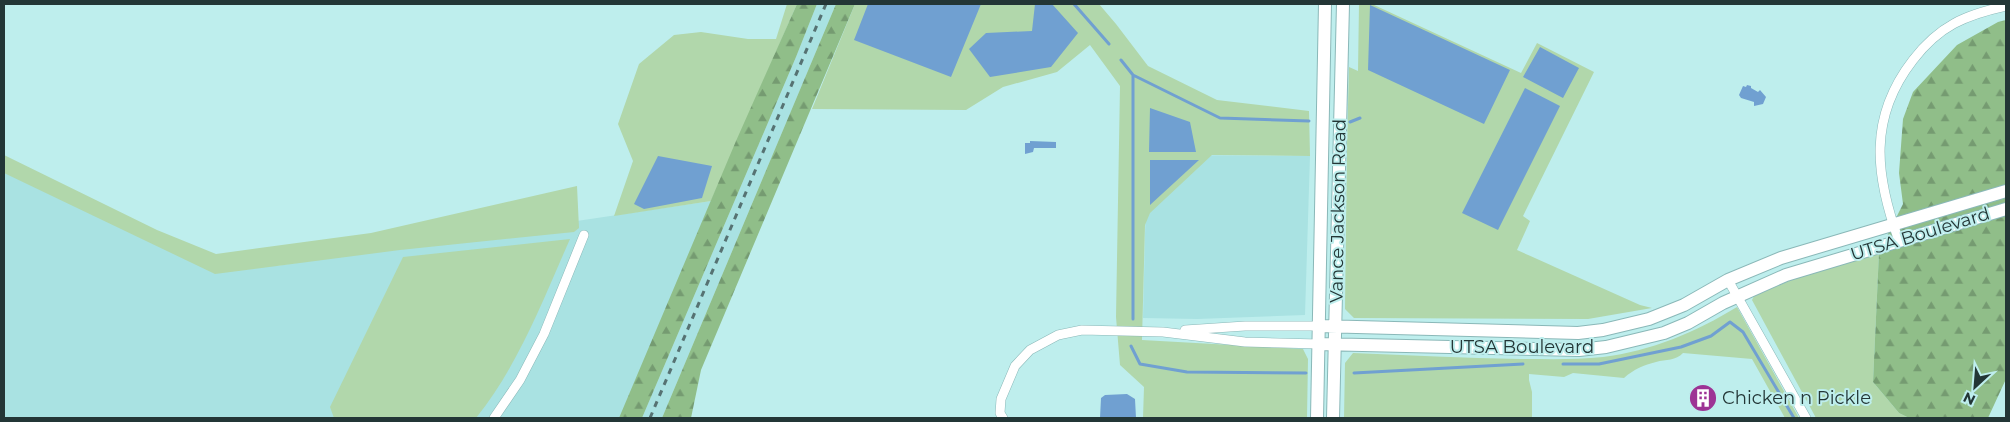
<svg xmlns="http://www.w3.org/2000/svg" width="2010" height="422" viewBox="0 0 2010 422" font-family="Montserrat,sans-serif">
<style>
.built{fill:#a9e2e2}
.green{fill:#b1d7ab}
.forest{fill:url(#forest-firs)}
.water{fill:#70a0d1}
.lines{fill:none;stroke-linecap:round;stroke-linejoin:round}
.stream{stroke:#70a0d1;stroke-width:3}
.street-casing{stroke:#8ab8b8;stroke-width:10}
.secondary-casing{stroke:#8ab8b8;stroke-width:14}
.street{stroke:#fff;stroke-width:9}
.secondary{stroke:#fff;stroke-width:12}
.rail{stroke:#567272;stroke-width:3;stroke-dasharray:6 6;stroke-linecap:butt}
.labels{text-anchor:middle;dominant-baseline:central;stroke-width:4;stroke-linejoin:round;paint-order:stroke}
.street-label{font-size:18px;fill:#233636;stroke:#beeeed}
.poi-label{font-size:18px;fill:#233636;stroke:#beeeed;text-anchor:start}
</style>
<defs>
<pattern id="forest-firs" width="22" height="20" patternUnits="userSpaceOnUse" patternTransform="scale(1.25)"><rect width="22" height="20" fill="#90be89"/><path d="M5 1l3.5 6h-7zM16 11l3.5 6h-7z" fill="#759b71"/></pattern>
</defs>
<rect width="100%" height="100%" fill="#beeeed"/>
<!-- built -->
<path class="built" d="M817,4h19l-174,414h-20l154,-361z
M1147,155l163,1 -5,159 -108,4 -54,-1z
M4,164l177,87 95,15 435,-65 -84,217h-623z"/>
<!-- green -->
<path class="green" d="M787,4h10l-86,197 -97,15 19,-55 -15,-37 21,-60 35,-29 27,-3 47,7h28z
M855,4h244l17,20 32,42 69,34 92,11 1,45 -98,-1 -62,58 -5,12 -3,115 161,9 5,10 -1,59h-164l1,-31 -24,-22 -4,-48 4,-231 -30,-41 -33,27 -54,15 -37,23 -154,-1z
M1359,4h13l149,69 16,-30 57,29 -71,144 7,5 -13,29 123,55 12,3 -64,11 -234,-1 -9,-9 2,-165 2,-77 9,4z
M4,155l153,75 59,24 155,-21 206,-47 2,42 -5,4 -174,18 -185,24 -211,-101z
M570,239c-27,61 -52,127 -94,179h-142l-4,-11 73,-150z
M1879,252l-6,130 26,31 10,5h-93l-64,-118 2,-4 42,-18z
M1737,307l62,111h-14l-33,-59 -69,-6c-7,8 -17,6 -27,9 -12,3 -22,7 -32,16l-51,-5 -9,4 -35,-3v6l3,12v26h-188l1,-55 8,-10c56,2 111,5 167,6 27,0 56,1 83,-2 48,-6 93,-25 134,-50z"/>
<!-- forest -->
<path class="forest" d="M797,4h20l-21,53 -154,361h-23l117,-277z
M836,4h19l-154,366 -10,48h-29z
M2006,20v359l-18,39h-79l-10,-5 -26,-31 6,-130 24,-48 -4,-31 4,-54 10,-27 44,-47 41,-23z"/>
<!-- water -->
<path class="water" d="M868,4h113l-30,73 -97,-37z
M1035,4h17l26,29 -27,34 -61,10 -21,-28 17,-16 46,-2z
M1370,5l140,65 -26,54 -116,-54z
M1540,47l39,21 -16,30 -40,-21z
M1747,85l4,1v2l7,4 2,-2 6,7 -3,7 -9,2v-4l-13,-4 -2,-3 4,-9 3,1z
M1525,88l35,18 -62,124 -36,-17z
M1150,108l40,14 6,30h-47z
M1030,141l26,1v6h-22l-1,4 -8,2v-11h5z
M658,156l54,10 -10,32 -58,11 -10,-5z
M1150,160h49l-49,45z
M1127,394l8,5 1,19h-36l1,-20 4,-3z"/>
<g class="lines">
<!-- stream -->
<path class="stream" d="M1074,4l35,40
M1121,60l12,15 87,43 89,3
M1350,122l10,-4
M1133,319v-244
M1131,346l9,18 47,8 119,1
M1563,364h36l82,-17 30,-11 19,-14 13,10 51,86
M1354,373l169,-9"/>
<defs>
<path id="street" d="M1899,241c-24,-66 -31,-123 14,-181 26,-34 52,-45 93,-54
M1728,280l78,138
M1185,330l60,-4h74
M494,418l26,-38 24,-46 40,-99
M1003,418l-3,-5 1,-14 14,-33 15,-16 28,-15 24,-5 81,2 82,10 74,2"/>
<path id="secondary" d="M1319,326l259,7 25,-3 46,-11 35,-14 44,-25 53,-22 225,-67
M1319,344l260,6 27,-3 58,-14 24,-10 35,-20 63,-28 220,-66
M1317,418l8,-414
M1333,418l10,-414"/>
</defs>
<!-- street casing -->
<use href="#street" class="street-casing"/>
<!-- secondary casing -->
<use href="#secondary" class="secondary-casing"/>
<!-- street -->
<use href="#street" class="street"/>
<!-- secondary -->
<use href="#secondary" class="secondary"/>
<!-- rail -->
<path class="rail" d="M650,418l176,-414"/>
</g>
<!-- icons -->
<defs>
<symbol id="building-disc" viewBox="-11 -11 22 22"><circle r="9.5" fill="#9d3395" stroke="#beeeed"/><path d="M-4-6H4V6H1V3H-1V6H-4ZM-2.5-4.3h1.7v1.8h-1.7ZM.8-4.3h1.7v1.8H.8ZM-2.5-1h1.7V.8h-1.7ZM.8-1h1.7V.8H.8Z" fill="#fff"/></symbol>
</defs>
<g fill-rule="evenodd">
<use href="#building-disc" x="1687" y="382" width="32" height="32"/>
</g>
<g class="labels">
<!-- street labels -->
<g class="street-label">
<text transform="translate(1338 211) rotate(-89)">Vance Jackson Road</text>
<text transform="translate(1920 234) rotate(-17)">UTSA Boulevard</text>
<text x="1522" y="347">UTSA Boulevard</text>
</g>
<!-- poi labels -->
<g class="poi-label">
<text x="1722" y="398">Chicken n Pickle</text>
</g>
</g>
<!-- border -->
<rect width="2010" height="422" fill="none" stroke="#233636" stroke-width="10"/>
<!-- north arrow -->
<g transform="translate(1975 387) rotate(206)" stroke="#beeeed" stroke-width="4" paint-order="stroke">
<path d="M0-4L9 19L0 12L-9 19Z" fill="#233636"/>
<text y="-8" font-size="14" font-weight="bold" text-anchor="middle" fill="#233636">N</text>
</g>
</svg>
